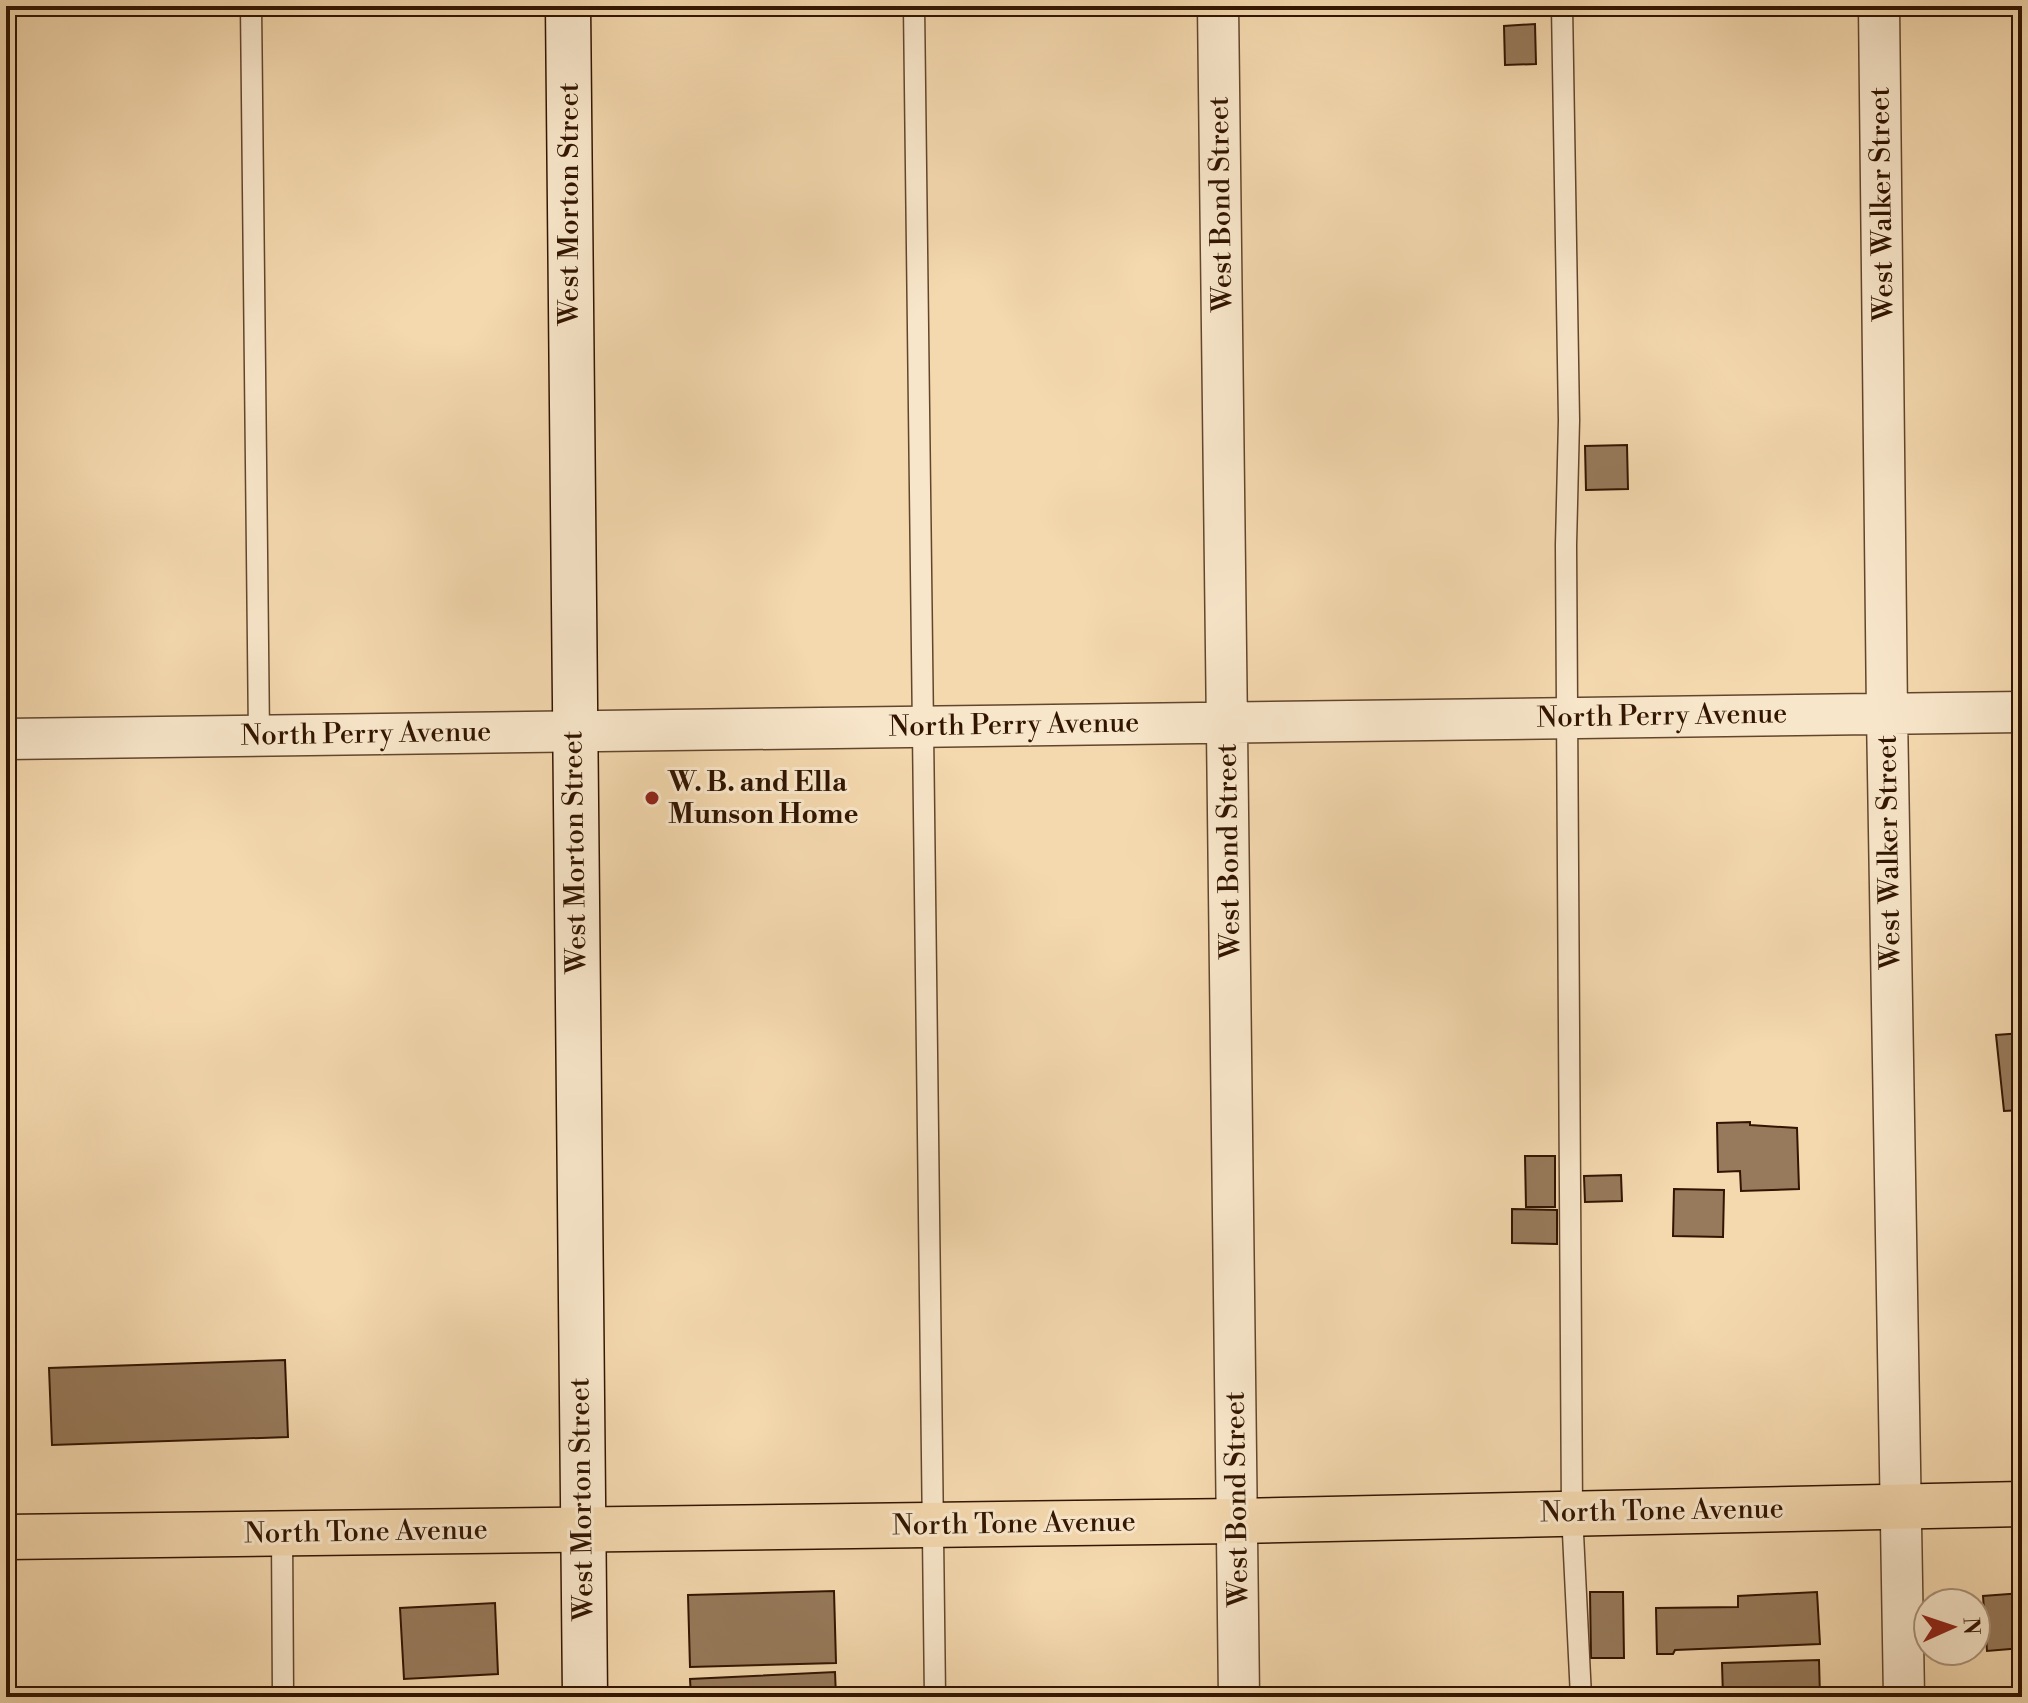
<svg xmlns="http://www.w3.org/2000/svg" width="2028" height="1703" viewBox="0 0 2028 1703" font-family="'Libre Bodoni',serif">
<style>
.building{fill:#977a5b;stroke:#321501;stroke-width:2}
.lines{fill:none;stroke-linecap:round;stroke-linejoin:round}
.service-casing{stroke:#62462c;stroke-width:23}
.minor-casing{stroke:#62462c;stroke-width:43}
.secondary-casing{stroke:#321501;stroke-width:47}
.primary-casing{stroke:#321501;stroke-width:47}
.service{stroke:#f8e6ca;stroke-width:20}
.minor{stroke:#f8e6ca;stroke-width:40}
.secondary{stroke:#f8e6ca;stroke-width:44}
.primary{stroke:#f4d8ae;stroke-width:44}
.poi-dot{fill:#8f2418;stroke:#f8e6ca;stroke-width:3}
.labels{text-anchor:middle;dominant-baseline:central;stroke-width:6;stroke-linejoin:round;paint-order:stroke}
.street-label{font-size:28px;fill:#321501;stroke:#f8e6ca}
.poi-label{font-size:28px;font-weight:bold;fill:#321501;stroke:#f8e6ca;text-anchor:start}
</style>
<rect width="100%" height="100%" fill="#f4d8ae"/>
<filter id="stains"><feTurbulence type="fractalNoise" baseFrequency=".0025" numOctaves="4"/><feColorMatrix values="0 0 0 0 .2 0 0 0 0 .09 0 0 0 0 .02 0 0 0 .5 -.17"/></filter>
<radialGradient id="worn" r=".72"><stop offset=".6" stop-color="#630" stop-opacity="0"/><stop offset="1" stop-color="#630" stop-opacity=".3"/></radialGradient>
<!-- building -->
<path class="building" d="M1535,24l1,40 -31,1 -1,-39z
M1627,445l1,44 -42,1 -1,-44z
M2022,1033v77l-18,1 -8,-76z
M1750,1122v3l47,3 2,61 -58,2 -1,-20 -22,1 -1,-49z
M1525,1156h30v51h-29z
M1621,1175l1,26 -37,1 -1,-26z
M1674,1189l50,1 -1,47 -50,-1z
M1512,1209l45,1v34l-45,-1z
M285,1360l3,77 -236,8 -3,-77z
M834,1591l2,72 -146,4 -2,-72z
M1590,1592h33l1,66h-33z
M1817,1592l3,52 -145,6 -2,4h-16l-1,-46 82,-1v-11z
M2022,1593v55l-35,3 -4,-55z
M495,1603l3,71 -94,5 -4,-71z
M1819,1660l1,37h-97l-1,-34z
M835,1672l1,25h-145l-1,-18z
M488,1691v6h-77v-4z"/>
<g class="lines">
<defs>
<path id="service" d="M251,6l8,730
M914,6l21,1691
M1562,6l7,414 -3,125 6,968 9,184
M282,1533l1,164"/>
<path id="minor" d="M1218,6l21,1691
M1879,6l8,708 17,983
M6,739l2016,-27"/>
<path id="secondary" d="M568,6l17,1691"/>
<path id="primary" d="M6,1537l1231,-16 785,-17"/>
</defs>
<!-- service casing -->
<use href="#service" class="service-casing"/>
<!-- minor casing -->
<use href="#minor" class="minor-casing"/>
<!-- secondary casing -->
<use href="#secondary" class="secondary-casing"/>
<!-- primary casing -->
<use href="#primary" class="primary-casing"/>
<!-- service -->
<use href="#service" class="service"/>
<!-- minor -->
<use href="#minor" class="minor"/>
<!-- secondary -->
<use href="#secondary" class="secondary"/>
<!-- primary -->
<use href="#primary" class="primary"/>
</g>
<!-- markers -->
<circle class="poi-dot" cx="652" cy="798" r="8"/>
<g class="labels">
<!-- street labels -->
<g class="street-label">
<text transform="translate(569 204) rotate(-90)">West Morton Street</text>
<text transform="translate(1221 204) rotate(-91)">West Bond Street</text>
<text transform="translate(1882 204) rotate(-91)">West Walker Street</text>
<text transform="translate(1662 716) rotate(-1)">North Perry Avenue</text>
<text transform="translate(1014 725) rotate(-1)">North Perry Avenue</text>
<text transform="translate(366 734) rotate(-1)">North Perry Avenue</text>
<text transform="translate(1229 851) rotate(-91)">West Bond Street</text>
<text transform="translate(575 852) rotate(-91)">West Morton Street</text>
<text transform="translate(1889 852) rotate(-91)">West Walker Street</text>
<text transform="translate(582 1499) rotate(-91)">West Morton Street</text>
<text transform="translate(1237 1499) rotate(-91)">West Bond Street</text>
<text transform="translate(1662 1511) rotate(-1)">North Tone Avenue</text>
<text transform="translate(1014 1524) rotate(-1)">North Tone Avenue</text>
<text transform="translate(366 1532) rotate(-1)">North Tone Avenue</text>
</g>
<!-- poi labels -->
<g class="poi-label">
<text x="668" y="782">W. B. and Ella<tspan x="668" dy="32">Munson Home</tspan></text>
</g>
</g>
<!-- margin -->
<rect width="2028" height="1703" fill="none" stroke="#f4d8ae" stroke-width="32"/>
<rect x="8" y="8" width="2012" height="1687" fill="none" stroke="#321501" stroke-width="4"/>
<rect x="16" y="16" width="1996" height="1671" fill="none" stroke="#321501" stroke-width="2"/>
<!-- north arrow -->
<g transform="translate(1952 1627) rotate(87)"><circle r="38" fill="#f8e6ca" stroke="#a9927a" stroke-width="2"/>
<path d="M0-6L14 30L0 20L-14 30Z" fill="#8f2418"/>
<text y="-12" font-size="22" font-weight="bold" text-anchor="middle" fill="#321501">N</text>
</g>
<rect width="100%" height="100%" filter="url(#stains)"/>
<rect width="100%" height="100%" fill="url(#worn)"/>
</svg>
